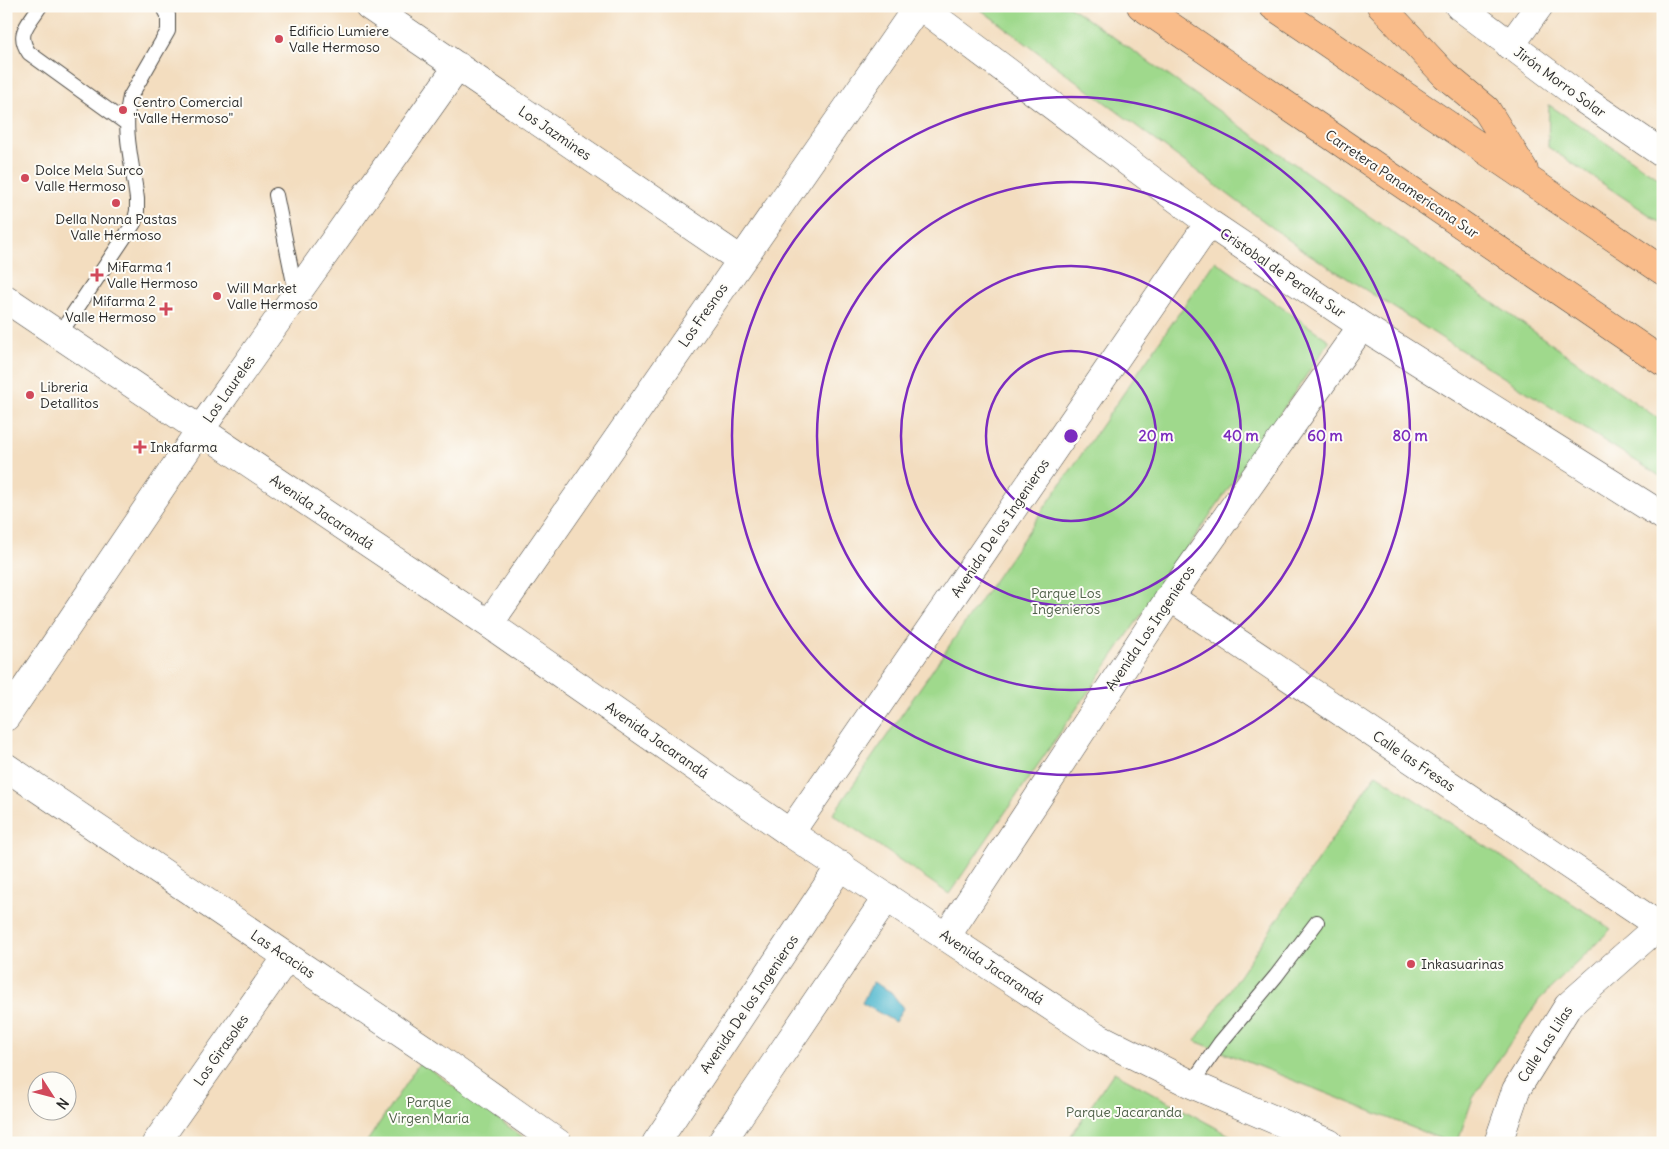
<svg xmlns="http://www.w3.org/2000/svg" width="1669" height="1149" viewBox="0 0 1669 1149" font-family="Delius,sans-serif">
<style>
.green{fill:#9fd98c;stroke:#65825c}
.water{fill:#50b7ce;stroke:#3e717c}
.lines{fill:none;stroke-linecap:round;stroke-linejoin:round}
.service-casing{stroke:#494641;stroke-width:16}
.minor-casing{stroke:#494641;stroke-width:29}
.tertiary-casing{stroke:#494641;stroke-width:29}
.motorway-casing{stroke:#494641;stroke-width:29}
.service{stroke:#fff;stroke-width:14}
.minor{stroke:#fff;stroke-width:28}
.tertiary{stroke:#fff;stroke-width:28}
.motorway{stroke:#f9bc8a;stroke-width:28}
.ring{fill:none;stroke:#7b2cbf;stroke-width:2.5}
.poi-dot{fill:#d1495b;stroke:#fdfcf7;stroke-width:2}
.labels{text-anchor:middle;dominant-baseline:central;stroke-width:4;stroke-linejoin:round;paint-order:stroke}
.poi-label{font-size:14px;fill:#2b2b2b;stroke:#fdfcf7;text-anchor:start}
.street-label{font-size:14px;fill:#2b2b2b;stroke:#fdfcf7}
.park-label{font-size:14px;fill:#4e5f48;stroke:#fdfcf7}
.centre{fill:#7b2cbf;stroke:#fdfcf7;stroke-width:2.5}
.ring-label{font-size:15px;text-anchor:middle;font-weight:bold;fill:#7b2cbf;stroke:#fdfcf7;stroke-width:4;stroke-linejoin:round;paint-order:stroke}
</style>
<rect width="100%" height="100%" fill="#fdfcf7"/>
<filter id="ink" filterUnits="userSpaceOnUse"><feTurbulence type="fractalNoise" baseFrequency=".02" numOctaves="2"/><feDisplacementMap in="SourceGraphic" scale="10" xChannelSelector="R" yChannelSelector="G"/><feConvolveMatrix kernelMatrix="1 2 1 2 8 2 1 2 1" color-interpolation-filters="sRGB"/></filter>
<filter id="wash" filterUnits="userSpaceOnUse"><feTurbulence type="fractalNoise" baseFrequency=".0096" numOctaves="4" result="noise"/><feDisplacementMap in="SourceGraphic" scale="20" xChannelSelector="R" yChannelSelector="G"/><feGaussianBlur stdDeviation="1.12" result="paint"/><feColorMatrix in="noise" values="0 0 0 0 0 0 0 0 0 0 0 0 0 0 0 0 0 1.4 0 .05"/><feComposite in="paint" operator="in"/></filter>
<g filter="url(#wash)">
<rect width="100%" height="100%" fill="#f3ddbf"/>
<!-- green -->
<path class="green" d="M976,6h93l594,416v56l-362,-229z
M1549,105l114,76v43l-115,-77z
M1215,261l115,80 -381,553 -116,-80z
M1376,774l235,155 -72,71 -66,98 -16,45h-6l-256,-102z
M420,1062l111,81h-165z
M1114,1072l130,71h-178z"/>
<!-- water -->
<path class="water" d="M873,982l18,10 12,16 -8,14 -33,-19z"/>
</g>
<g filter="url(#ink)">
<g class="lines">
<defs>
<path id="service" d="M40,6c-11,18 -25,27 -11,47l97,70
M276,195l20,98
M59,335l75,-112 3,-12v-12c-4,-33 -15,-69 -7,-102l38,-66v-16l-5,-9
M1191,1084l29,-41 56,-67 41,-54"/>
<path id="minor" d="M369,6l372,254
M1510,46l29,-40
M6,299l483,325 301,209
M1170,597l488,328
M489,624l429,-618
M6,717l194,-287 258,-364
M6,767l429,289 123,87
M946,937l150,99 95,48 138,59
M156,1143l131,-186
M1498,1143l18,-53 52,-84 95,-84"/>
<path id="tertiary" d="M920,6l289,217 153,103 301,190
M1459,6l121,91 83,57
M1209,223l-419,610 156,104 224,-340 192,-271
M656,1143l185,-278
M721,1143l166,-246"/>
<path id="motorway" d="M1141,6l522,356
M1273,6l390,265
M1381,6l64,69 41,34 38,61"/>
</defs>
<!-- service casing -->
<use href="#service" class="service-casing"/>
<!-- minor casing -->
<use href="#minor" class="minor-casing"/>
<!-- tertiary casing -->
<use href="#tertiary" class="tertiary-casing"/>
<!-- motorway casing -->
<use href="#motorway" class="motorway-casing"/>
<!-- service -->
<use href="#service" class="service"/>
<!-- minor -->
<use href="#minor" class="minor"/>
<!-- tertiary -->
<use href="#tertiary" class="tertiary"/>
<!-- motorway -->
<use href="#motorway" class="motorway"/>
</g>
</g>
<!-- distance rings -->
<g class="ring">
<circle cx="1071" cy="436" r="85"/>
<circle cx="1071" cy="436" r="170"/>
<circle cx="1071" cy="436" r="254"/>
<circle cx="1071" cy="436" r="339"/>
</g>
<!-- markers -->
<g class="poi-dot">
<circle cx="279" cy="39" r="5"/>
<circle cx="123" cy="110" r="5"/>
<circle cx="25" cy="178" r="5"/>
<circle cx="116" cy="203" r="5"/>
<path d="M94.5 267.5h5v5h5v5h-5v5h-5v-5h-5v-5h5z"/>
<circle cx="217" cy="296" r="5"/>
<path d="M163.5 301.5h5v5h5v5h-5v5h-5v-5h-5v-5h5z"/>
<circle cx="30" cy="395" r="5"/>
<path d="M137.5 439.5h5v5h5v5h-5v5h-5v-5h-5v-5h5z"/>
<circle cx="1411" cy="964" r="5"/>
</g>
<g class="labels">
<!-- poi labels -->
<g class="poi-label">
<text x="289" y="31">Edificio Lumiere<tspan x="289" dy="16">Valle Hermoso</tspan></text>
<text x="133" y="102">Centro Comercial<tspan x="133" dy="16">"Valle Hermoso"</tspan></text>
<text x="35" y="170">Dolce Mela Surco<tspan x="35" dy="16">Valle Hermoso</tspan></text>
<text x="116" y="219" text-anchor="middle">Della Nonna Pastas<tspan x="116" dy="16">Valle Hermoso</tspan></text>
<text x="107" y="267">MiFarma 1<tspan x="107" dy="16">Valle Hermoso</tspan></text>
<text x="227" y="288">Will Market<tspan x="227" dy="16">Valle Hermoso</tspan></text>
<text x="156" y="301" text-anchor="end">Mifarma 2<tspan x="156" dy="16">Valle Hermoso</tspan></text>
<text x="40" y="387">Libreria<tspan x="40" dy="16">Detallitos</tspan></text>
<text x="150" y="447">Inkafarma</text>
<text x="1421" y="964">Inkasuarinas</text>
</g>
<!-- street labels -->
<g class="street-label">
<text transform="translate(1560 82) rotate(36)">Jirón Morro Solar</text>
<text transform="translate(555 133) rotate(34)">Los Jazmines</text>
<text transform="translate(1402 184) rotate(34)">Carretera Panamericana Sur</text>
<text transform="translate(1283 273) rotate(34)">Cristobal de Peralta Sur</text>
<text transform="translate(703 315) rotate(-55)">Los Fresnos</text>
<text transform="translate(229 389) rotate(-55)">Los Laureles</text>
<text transform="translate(322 512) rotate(34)">Avenida Jacarandá</text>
<text transform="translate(1000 528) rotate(-56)">Avenida De los Ingenieros</text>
<text transform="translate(1150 628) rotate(-56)">Avenida Los Ingenieros</text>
<text transform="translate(657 740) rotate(35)">Avenida Jacarandá</text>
<text transform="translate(1414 761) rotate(34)">Calle las Fresas</text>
<text transform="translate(283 954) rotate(34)">Las Acacias</text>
<text transform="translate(992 967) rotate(34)">Avenida Jacarandá</text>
<text transform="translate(749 1004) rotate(-56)">Avenida De los Ingenieros</text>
<text transform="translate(1545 1044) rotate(-57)">Calle Las Lilas</text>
<text transform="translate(221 1050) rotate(-55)">Los Girasoles</text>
</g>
<!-- park labels -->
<g class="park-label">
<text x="1066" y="593">Parque Los<tspan x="1066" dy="16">Ingenieros</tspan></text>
<text x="429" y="1102">Parque<tspan x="429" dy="16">Virgen María</tspan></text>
<text x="1124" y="1112">Parque Jacaranda</text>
</g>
</g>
<circle cx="1071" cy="436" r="8" class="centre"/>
<g class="ring-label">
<text x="1156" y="441">20 m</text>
<text x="1241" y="441">40 m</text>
<text x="1325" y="441">60 m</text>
<text x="1410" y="441">80 m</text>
</g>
<!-- margin -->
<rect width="1669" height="1149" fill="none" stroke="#fdfcf7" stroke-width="25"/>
<!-- north arrow -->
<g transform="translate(52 1096) rotate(126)"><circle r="24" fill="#fdfcf7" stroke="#a9a8a5"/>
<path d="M0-4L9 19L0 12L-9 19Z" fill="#d1495b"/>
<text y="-8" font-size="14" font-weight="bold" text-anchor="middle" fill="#2b2b2b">N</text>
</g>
</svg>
